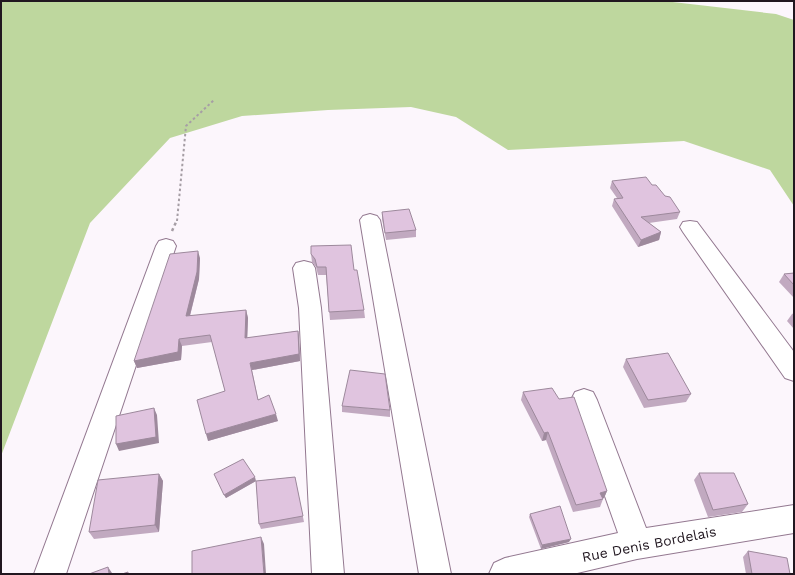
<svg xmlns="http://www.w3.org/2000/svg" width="795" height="575" viewBox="0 0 795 575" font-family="'Work Sans',sans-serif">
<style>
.green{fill:#bed79e}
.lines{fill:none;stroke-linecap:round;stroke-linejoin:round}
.minor-casing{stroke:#937890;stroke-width:2}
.path-far1{stroke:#a69ea5;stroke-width:2;stroke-dasharray:2.5 2.5;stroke-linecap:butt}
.path{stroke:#a69ea5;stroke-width:2.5;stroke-dasharray:3 3;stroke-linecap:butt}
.minor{fill:#fff;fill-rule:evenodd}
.wall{fill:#c1a9c0}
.shaded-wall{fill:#9d899c}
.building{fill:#e0c4df;stroke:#9d899c}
.labels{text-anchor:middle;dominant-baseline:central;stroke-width:3.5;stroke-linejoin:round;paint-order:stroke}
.near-street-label{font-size:14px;fill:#211720;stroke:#fff}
</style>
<rect width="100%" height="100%" fill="#fcf6fc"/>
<!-- green -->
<path class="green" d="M1,1h663l112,13 18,6v186l-24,-36 -86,-29 -176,9 -52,-33 -45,-10 -83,3 -86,6 -72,22 -80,85 -89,233z"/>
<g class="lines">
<defs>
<path id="minor" d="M370,214l7,2 3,4 71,354h-32l-59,-354 3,-4z
M690,221l7,1 97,130v29l-9,-3 -102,-146 -3,-5 3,-5z
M166,239l7,2 3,5 -110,328h-32l122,-328 3,-5z
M304,261l8,2 3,5 6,40 23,266h-32l-13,-266 -6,-40 3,-5z
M584,389l9,3 4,8 49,128 148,-23v28l-157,26 -64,15h-84l5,-11 11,-5 113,-25 -47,-133 4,-8z"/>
</defs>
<!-- minor casing -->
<use href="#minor" class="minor-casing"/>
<!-- path-far1 -->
<path class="path-far1" d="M177,221l9,-95 28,-26"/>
<!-- path -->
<path class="path" d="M172,231l5,-11"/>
<!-- minor -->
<use href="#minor" class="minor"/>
</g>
<!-- wall -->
<path class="wall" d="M612,181l40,4 13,11 15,16 -3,7 -28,4 12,9 -2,8 -21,7 -26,-41 2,-7 3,-1 -7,-10z
M382,212l34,18v7l-30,3 -4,-21z
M311,254l43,16 10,40 1,8 -35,2 -4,-45h-8l-2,-8 -4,-5z
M200,258l-1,21 -9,37 56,-6 2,8 -1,20 51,-7 1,7 1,23 -48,9 6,29 20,22 -70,20 17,-50 -13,-49 -30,4 -1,14 -44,8 -3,-7z
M794,273v25l-15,-16 5,-8z
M794,313v16l-7,-8 5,-7z
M626,359l65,35 -5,8 -42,6 -21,-41z
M523,392l84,99 -3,7h-1v1l-3,8 -27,5 -27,-72 -4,1 -21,-41z
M342,406l48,4v7l-48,-5z
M699,473l49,31 -6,8 -34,5 -14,-37z
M159,474l4,7 -4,51 -65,7 -5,-7z
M214,474l42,7 39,-4 9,45 -43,7 -2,-5 -3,-43 -30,17z
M530,514l39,28 -28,7 -12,-32z
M748,551l42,23h-44l-3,-17z"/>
<!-- shaded-wall -->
<path class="shaded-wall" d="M661,232l-2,8 -21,7 3,-7z
M198,251l2,7 -1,21 -11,44 -2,-7z
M246,310l2,8 -1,27 -2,-7z
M298,331l1,7 1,23 -48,9 -2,-7z
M179,339l3,7 -1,14 -44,8 -3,-7z
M154,408l3,7 2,28 -40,8 -3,-7z
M276,414l2,7 -70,20 -2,-7z
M548,432l-2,8 -4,1 2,-8z
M159,474l4,7 -4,51 -4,-7z
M255,477l1,4 -30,17 -2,-3z
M607,491l-3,7 -8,2 4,-7z
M261,537l3,7 2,30h-2z
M571,539l-2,3 -28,7 1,-4z
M108,567l4,6 1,1h-4z"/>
<!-- building -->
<path class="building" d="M646,177l6,8h4l9,11 5,1 10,15 -39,5 20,15 -20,8 -27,-41 9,-1 -11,-17z
M409,209l7,21 -31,3 -3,-21z
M351,245l3,25h3l7,40 -35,2 -3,-45h-9l-2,-8 -4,-5v-8z
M198,251l-1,21 -11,44 60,-6 -1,28 53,-7 1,23 -49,9 8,37 11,-5 7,19 -70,20 -9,-34 28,-9 -15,-56 -31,4 -1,13 -44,9 36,-107z
M794,273v12l-10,-11z
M668,353l23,41 -43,6 -22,-41z
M350,370l35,4 5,36 -48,-4z
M552,388l7,11 15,-2 33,94 -7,2 3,6 -27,6 -28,-73 -4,1 -21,-41z
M154,408l2,29 -40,7v-28z
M243,459l12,18 -31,18 -10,-21z
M699,473h35l14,31 -35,6z
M159,474l-4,51 -66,7 9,-52z
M295,477l8,39 -44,8 -3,-43z
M560,506l11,33 -29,6 -12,-31z
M261,537l3,37h-72v-23z
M748,551l39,7 3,16h-38z
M108,567l1,7h-20z
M128,572v2h-6z"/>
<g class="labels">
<!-- near-street labels -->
<g class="near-street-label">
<text transform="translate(649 544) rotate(-11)">Rue Denis Bordelais</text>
</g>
</g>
<!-- border -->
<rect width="795" height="575" fill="none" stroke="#211720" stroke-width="4"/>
</svg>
